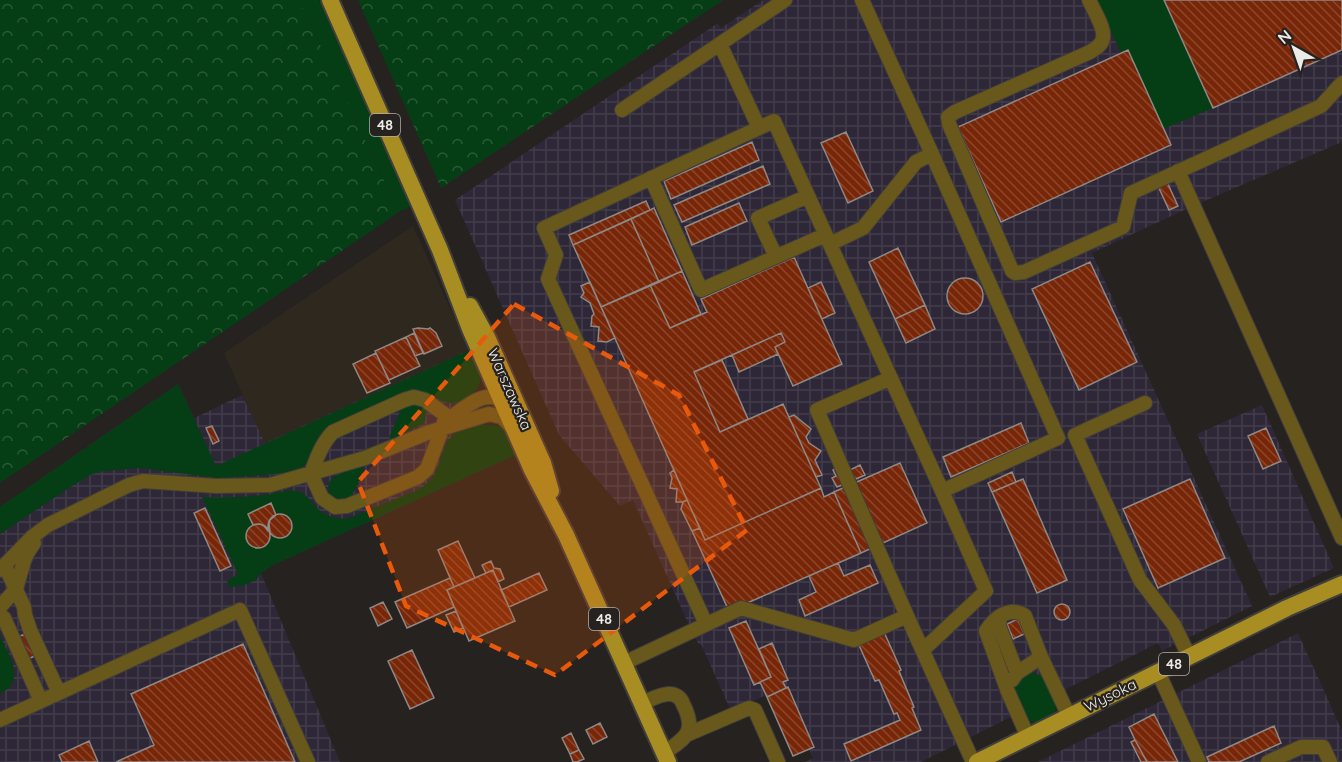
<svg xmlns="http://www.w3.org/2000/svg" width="1342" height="762" viewBox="0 0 1342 762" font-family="Quicksand,sans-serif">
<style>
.built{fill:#2f281f}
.industrial{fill:url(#industrial-grid)}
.grass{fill:#053e14}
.forest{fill:url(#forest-crowns)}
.building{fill:url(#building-back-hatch);stroke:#8e8886;stroke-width:1.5}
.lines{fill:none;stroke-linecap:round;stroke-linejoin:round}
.minor-casing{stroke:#413e3b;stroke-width:16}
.major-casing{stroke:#413e3b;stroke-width:20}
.minor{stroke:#68581b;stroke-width:14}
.major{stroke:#a88e22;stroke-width:16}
.marked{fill:#e8590c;fill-opacity:0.2;stroke:#e8590c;stroke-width:4.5;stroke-dasharray:12 8;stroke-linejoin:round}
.labels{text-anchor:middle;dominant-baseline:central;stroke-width:4.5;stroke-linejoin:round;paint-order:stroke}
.shield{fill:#25221f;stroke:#b1afac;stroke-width:1.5}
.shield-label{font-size:14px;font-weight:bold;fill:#edebe8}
.street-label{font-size:15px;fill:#edebe8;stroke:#25221f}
</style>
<defs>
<pattern id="industrial-grid" width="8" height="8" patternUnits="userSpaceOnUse" patternTransform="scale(1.5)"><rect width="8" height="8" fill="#2d2737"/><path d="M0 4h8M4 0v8" fill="none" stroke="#423c4a"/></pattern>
<pattern id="forest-crowns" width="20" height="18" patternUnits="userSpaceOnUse" patternTransform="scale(1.5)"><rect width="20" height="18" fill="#053e14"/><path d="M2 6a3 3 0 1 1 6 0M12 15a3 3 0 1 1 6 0" fill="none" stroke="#2a5a36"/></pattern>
<pattern id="building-back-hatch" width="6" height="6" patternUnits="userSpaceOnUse" patternTransform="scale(1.5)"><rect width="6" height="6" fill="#782608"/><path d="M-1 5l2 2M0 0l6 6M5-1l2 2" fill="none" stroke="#8c462c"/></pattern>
</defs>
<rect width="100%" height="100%" fill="#25221f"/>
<!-- built -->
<path class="built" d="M413,226l56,124 -205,94 -40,-91z"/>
<!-- industrial -->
<path class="industrial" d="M763,0h579v142l-149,64 -101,47 160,353 -90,45 -4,-8 -237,119h-116l8,-4 -4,-9 -43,-54 -35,16 -30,-67 -2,1 -7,-13 -59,-132 -13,6 -61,-71 -104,-235 263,-177 3,5z
M469,350v49l12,26 34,30 -242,110 -12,8 79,189h-340v-255l178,-123 16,34 48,-23 23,48z
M1262,405l72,163 -64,29 -73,-163z
M1298,633l44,98v31h-304z"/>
<!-- grass -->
<path class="grass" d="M299,0h20l92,203 -3,5 -9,4z
M1097,0h67l49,108 -50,21 -8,-1z
M472,349c5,15 15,31 1,44l1,2c-37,23 -36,-11 -69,-3l-69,32 -25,36 -11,9 -8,3 -27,3 -47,3 -78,-10 -36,3 -12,3 -20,12 -72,48v-27l178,-123 38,82z
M412,401l13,7 2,3 -2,10 -4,4 -29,14 -3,-1 14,-33z
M481,425c28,0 26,4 37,29l-245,111 -12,8 -5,7 -16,7 -1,-2 -9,3 -3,-6 3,-3 8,-5 -36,-77c21,1 41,0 61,-2 11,0 22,-6 33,-4 11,2 14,10 21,17 8,9 19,10 30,11l73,-30c5,-4 10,-8 14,-14 8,-13 8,-34 23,-43 7,-4 16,-5 24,-7z
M364,466c-4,9 -6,24 -14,30 -12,13 -31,-6 -17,-18 7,-6 21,-8 31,-12z
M0,636c9,20 27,44 0,58z
M1032,672l13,6 11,26c1,13 -14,24 -26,17 -6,-4 -17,-27 -15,-34 2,-7 11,-11 17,-15z"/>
<!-- forest -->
<path class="forest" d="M0,0h299l100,212 -399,271z
M358,0h365l-282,188z"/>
<!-- building -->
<path class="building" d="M1164,0h178v50l-129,58z
M1128,50l43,95 -170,77 -43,-95z
M846,132l27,59 -25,12 -27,-60z
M752,142l7,18 -88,39 -7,-18z
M763,166l7,18 -88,38 -8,-17z
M1167,182l11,24 -9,4 -11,-24z
M646,201l4,9 -77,35 -4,-10z
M739,203l8,18 -55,24 -7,-18z
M654,208l28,63 -23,11 -28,-63z
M631,219l28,63 -58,25 -28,-62z
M898,248l27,57 -30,14 -26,-57z
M794,257l48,107 -49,22 -18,-39 10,-5 -4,-9 -87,39 26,60 63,-28 38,84 -116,52 -104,-233 49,-22 20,43 37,-16 -6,-13z
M1090,262l47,100 -58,28 -47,-101z
M682,271l19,43 -31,14 -20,-43z
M947 296a18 18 0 1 1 36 0a18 18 0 1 1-36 0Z
M590,282l25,56 -8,4 -9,-1 1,-14 -8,-1 1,-10 2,-2 -4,-11 -9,-6 3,-4 -3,-7z
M821,282l14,31 -13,6 -14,-31z
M925,305l10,24 -29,14 -11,-24z
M418,328l10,1 2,-1 6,5 6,13 -18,8 -11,-25z
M414,333l9,20 -8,3 -9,-19z
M781,333l4,9 -10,5 3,7 -39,18 -7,-17z
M406,337l14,29 -31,14 -14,-29z
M376,353l14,30 -23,10 -14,-29z
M722,360l26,59 -28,13 -26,-60z
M794,415l17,14 -5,8 3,6 12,8 -6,9 7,15 -6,2 -27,-60z
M1021,423l8,20 -78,34 -8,-20z
M212,426l7,15 -6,3 -7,-16z
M1266,428l15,33 -18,8 -15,-33z
M900,463l27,60 -66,30 -27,-61z
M843,465l3,7 14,-7 5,10 -28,12 -5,-9 4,-2 -3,-6z
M674,470l13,30 -4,2h-7l1,-13 -7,-1 2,-10 -2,-5z
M1012,472l4,10 -24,10 -4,-9z
M1023,479l44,101 -30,13 -45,-101z
M1190,479l35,79 -67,30 -35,-79z
M821,488l3,9 10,-5 27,61 -132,58 -37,-80 8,-3 5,12z
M687,500l13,28 -8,3 -11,-22 2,-7z
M271,503l5,12 -6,5 -1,4 1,7h-2l-4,-5 -4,-2 -7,1 -5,-11z
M205,508l26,58 -11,5 -26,-58z
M268 526a12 12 0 1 1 24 0a12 12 0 1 1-24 0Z
M246 536a12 12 0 1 1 24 0a12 12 0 1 1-24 0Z
M458,541l17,37 -21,9 -16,-37z
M491,561l3,7 6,1 4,10 -6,3 -5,-12 -7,3 -4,-8z
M838,563l6,13 26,-11 8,18 -73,33 -6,-16 17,-8 -7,-16z
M493,570l22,51 -46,20 -22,-51z
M539,573l8,17 -38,17 -8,-17z
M450,578l4,9 -7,3 7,17 -47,21 -12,-26z
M383,602l9,17 -14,7 -8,-18z
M1054 612a8 8 0 1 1 16 0a8 8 0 1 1-16 0Z
M456,611l7,17 -9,4 -8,-17z
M1018,619l6,15 -11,5 -6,-15z
M746,621l25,56 -17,8 -25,-57z
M884,632l17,38 -2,1 15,36 -2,1 9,22 -70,31 -7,-17 56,-24 -3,-7 -3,1 -15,-34 -4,1 -17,-38z
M27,633l10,22 -9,4 -10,-22z
M772,643l16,37 -5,2 3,6 -19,9 -7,-15 11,-5 -12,-28z
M243,644l52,118h-179l38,-17 -23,-51z
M412,650l22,48 -24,11 -22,-48z
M788,687l26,60 -21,9 -26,-59z
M1154,714l24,48h-31l-12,-22 -6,-13z
M600,723l7,14 -14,7 -7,-14z
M1274,726l7,17 -42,19h-30l-2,-5z
M571,733l8,17 -9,4 -8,-16z
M1135,740l12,22h-6l-10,-20z
M89,741l9,21h-36l-3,-7z
M579,750l5,9 -7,3h-4l-3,-8z"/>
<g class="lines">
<defs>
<path id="minor" d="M862,0l70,154 126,284 -116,53
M1089,0c4,9 16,28 14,38 -1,7 -8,11 -13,14l-135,60 -7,5 1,7 61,142 2,5 3,2 9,-1 99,-45 8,-34 190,-87 21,-23
M720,44l39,84
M622,110l163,-110
M1178,171l164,367
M651,178l50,112 124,-55
M830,244l33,-16 53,-66 16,-8
M776,257l-18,-39 50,-22
M891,378l-74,32 90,206
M1145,403l-70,32 65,145 34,45 15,31
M444,422c19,-11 40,-37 62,-19
M442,429l-15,40 -9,8 -71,29 -12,1 -13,-9 -11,-24c5,-15 11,-31 22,-42l71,-32 10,-3 11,3 26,19
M5,566l19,41 1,8 5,15 29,63
M0,570l32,-33 16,-12 81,-40 14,-4 73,5 54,-1 95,-27 62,-25 62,-19 13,3 10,10
M0,607l16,-18 8,-28 4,-9 6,-9
M0,615l4,3 37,83
M1000,616l-1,10 18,47
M706,624l-158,-345 8,-24 -12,-27 230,-107 168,370 44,100 -63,59
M624,663l117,-55 113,32 53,-24 66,146
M1158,672l41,90
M1012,680l5,-7 24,-16
M642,703c8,-3 18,-9 27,-9 7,0 12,4 14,10 14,27 3,34 -19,49
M0,720l240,-110 68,152
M686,735l63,-27 6,2 23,52
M1028,737l-20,-45 -22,-61c8,-13 24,-26 39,-15l16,41 28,59
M1268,762l33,-15h22l7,15"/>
<path id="major" d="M330,0l110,250 30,79 62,141 34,65 102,227
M470,306l17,31 56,126 8,28
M977,762l310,-154 55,-24"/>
</defs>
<!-- minor casing -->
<use href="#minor" class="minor-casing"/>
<!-- major casing -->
<use href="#major" class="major-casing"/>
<!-- minor -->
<use href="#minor" class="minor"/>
<!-- major -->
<use href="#major" class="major"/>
</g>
<!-- marked area -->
<path class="marked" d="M514,304l165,91 68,135 -192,145 -149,-69 -48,-124z"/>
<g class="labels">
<!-- shield labels -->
<g class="shield">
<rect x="370" y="114" width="30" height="22" rx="4.5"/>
<rect x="589" y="608" width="30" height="22" rx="4.5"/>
<rect x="1159" y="653" width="30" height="22" rx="4.5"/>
</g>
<g class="shield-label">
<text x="385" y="125">48</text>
<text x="604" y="619">48</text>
<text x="1174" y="664">48</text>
</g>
<!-- street labels -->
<g class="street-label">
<text transform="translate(510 389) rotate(66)">Warszawska</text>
<text transform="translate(1110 695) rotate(-26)">Wysoka</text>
</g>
</g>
<!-- north arrow -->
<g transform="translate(1294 48) rotate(320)" stroke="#25221f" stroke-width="4.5" paint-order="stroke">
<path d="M0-4.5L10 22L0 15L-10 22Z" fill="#edebe8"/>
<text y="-9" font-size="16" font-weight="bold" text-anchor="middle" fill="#edebe8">N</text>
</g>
</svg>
